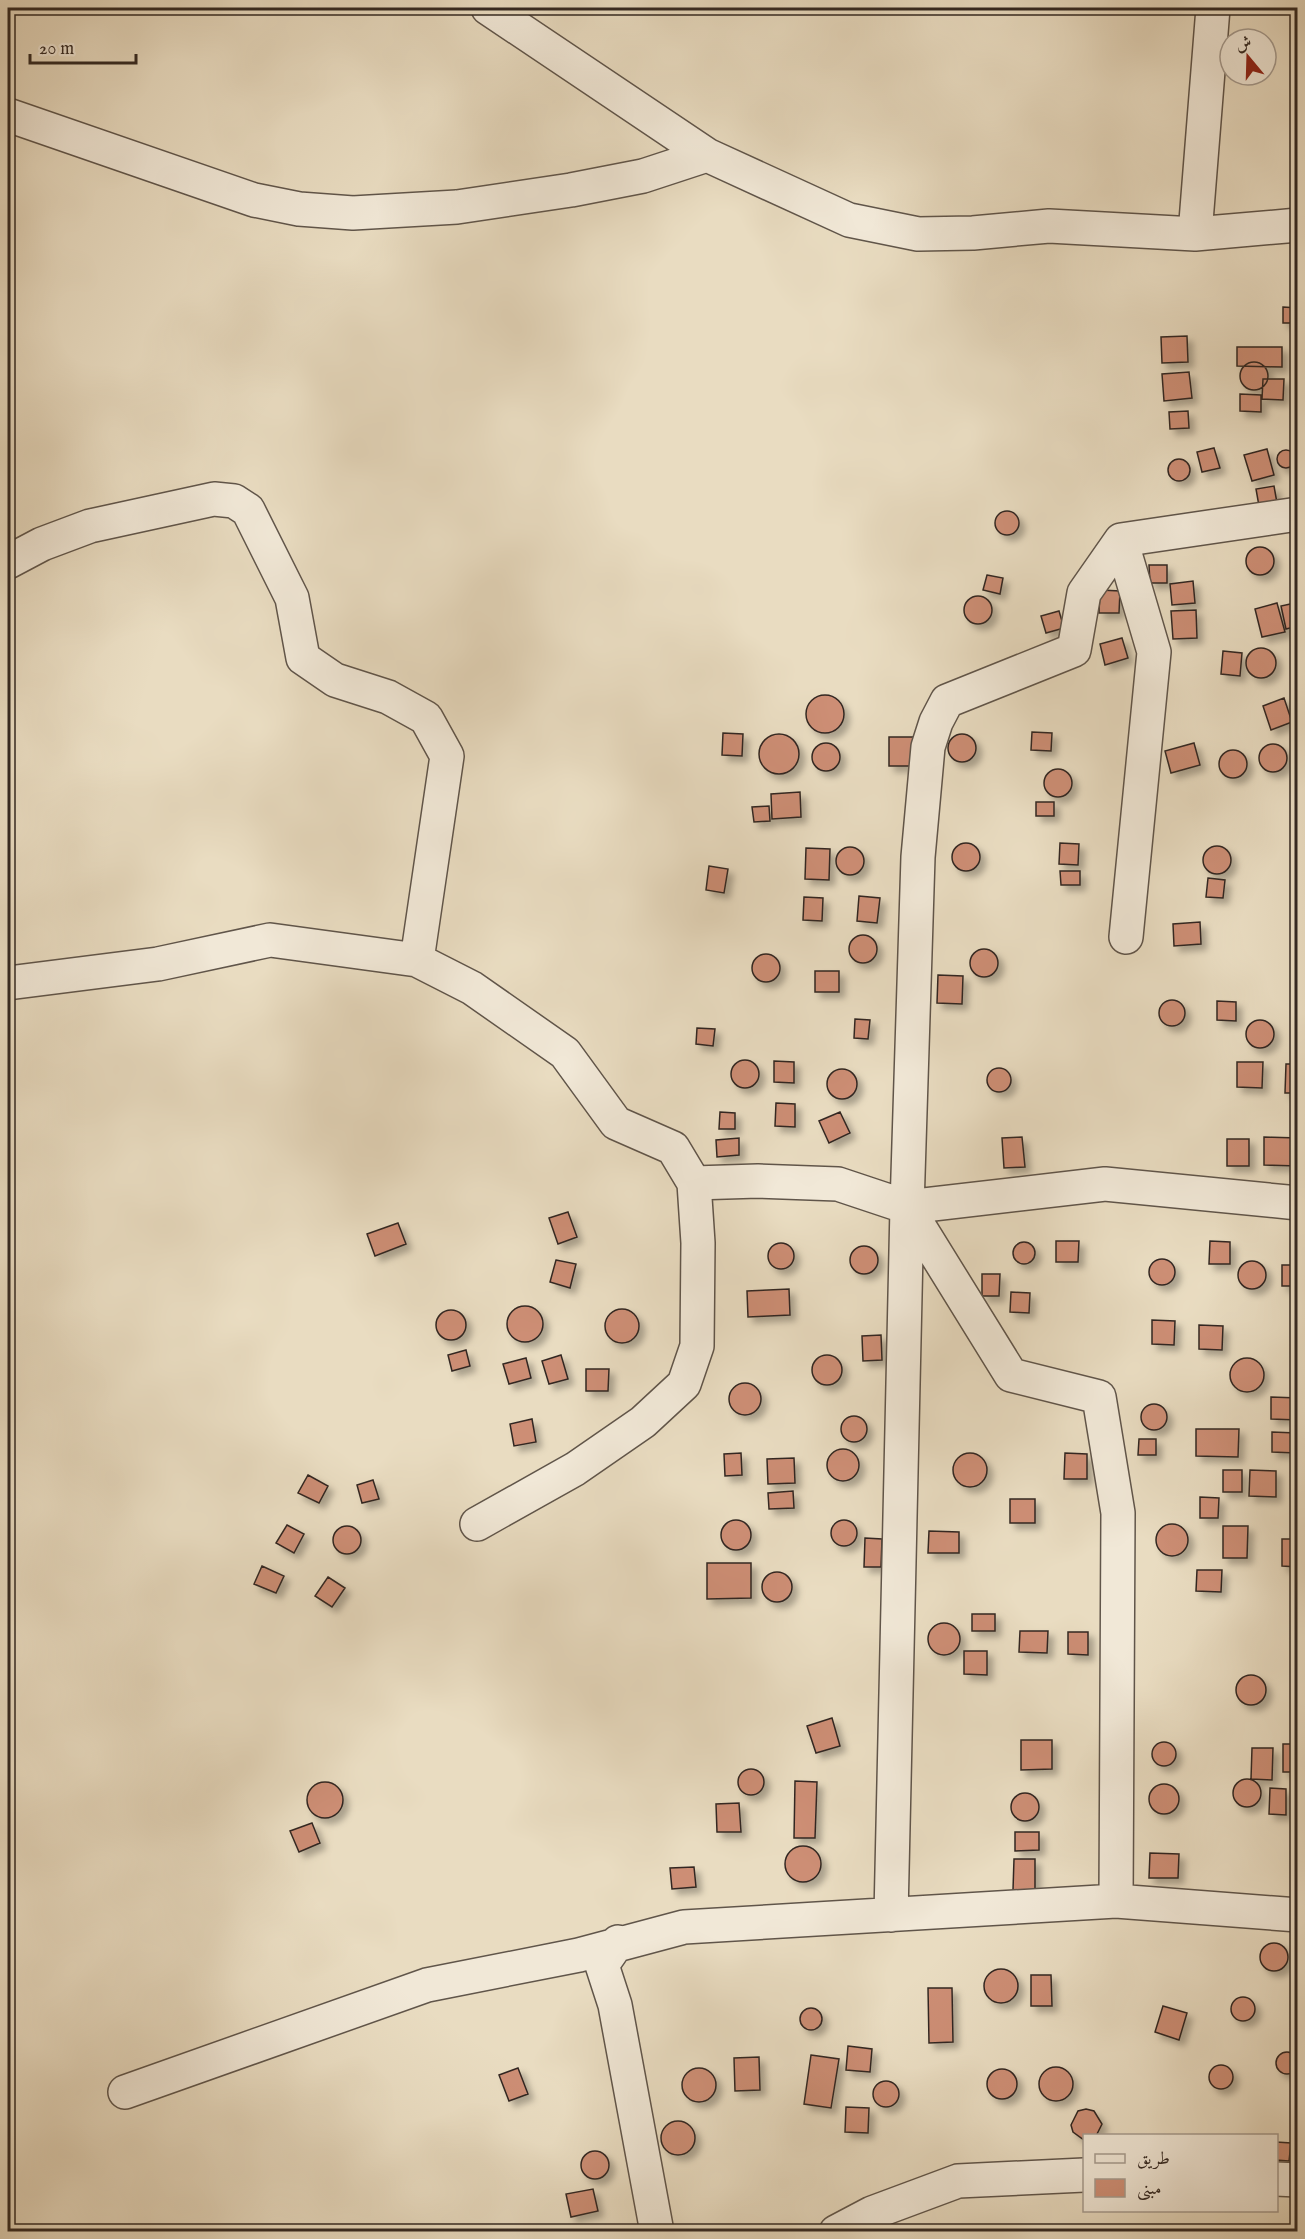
<svg xmlns="http://www.w3.org/2000/svg" width="1305" height="2239" viewBox="0 0 1305 2239" font-family="'IM FELL English',Amiri,serif">
<style>
.building{fill:#cd8e75;stroke:#332822;stroke-width:1.5;filter:url(#shadow)}
.lines{fill:none;stroke-linecap:round;stroke-linejoin:round}
.street-casing{stroke:#60554a;stroke-width:36}
.street{stroke:#f1e8d7;stroke-width:33}
</style>
<defs>
<filter id="shadow"><feDropShadow dx="5.5" dy="5.5" stdDeviation="3" flood-color="#0004"/></filter>
</defs>
<rect width="100%" height="100%" fill="#e9dcc1"/>
<filter id="stains"><feTurbulence type="fractalNoise" baseFrequency=".00333" numOctaves="4"/><feColorMatrix values="0 0 0 0 .2 0 0 0 0 .09 0 0 0 0 .02 0 0 0 .5 -.17"/></filter>
<radialGradient id="worn" r=".72"><stop offset=".6" stop-color="#630" stop-opacity="0"/><stop offset="1" stop-color="#630" stop-opacity=".3"/></radialGradient>
<!-- building -->
<path class="building" d="M1283,307l15,1v15h-15z
M1187,336l1,26 -26,1 -1,-26z
M1237,347h45v20l-45,-1z
M1240 376a14 14 0 1 1 28 0a14 14 0 1 1-28 0Z
M1189,372l3,26 -28,3 -2,-27z
M1263,379h21l-1,21 -21,-1z
M1240,394l21,1v17l-21,-1z
M1188,411l1,17 -19,1 -1,-17z
M1214,448l6,20 -18,4 -5,-20z
M1267,449l7,26 -22,6 -8,-26z
M1277 459a9 9 0 1 1 18 0a9 9 0 1 1-18 0Z
M1168 470a11 11 0 1 1 22 0a11 11 0 1 1-22 0Z
M1274,486l3,17 -18,3 -3,-17z
M995 523a12 12 0 1 1 24 0a12 12 0 1 1-24 0Z
M1246 561a14 14 0 1 1 28 0a14 14 0 1 1-28 0Z
M1149,565h18v18h-17z
M987,575l16,3 -3,16 -17,-4z
M1193,581l2,22 -23,2 -2,-21z
M1100,590l20,1 -1,22h-20z
M964 610a14 14 0 1 1 28 0a14 14 0 1 1-28 0Z
M1277,603l8,29 -23,5 -7,-28z
M1295,603l3,23 -12,3 -5,-23z
M1196,610l1,28 -24,1 -2,-28z
M1059,611l5,17 -18,5 -5,-17z
M1122,638l6,20 -23,7 -5,-21z
M1246 663a15 15 0 1 1 30 0a15 15 0 1 1-30 0Z
M1223,651l19,2 -2,23 -19,-2z
M806 714a19 19 0 1 1 38 0a19 19 0 1 1-38 0Z
M1284,698l8,24 -21,8 -8,-24z
M1032,732l20,1 -1,18 -20,-1z
M723,733l20,1 -1,22 -20,-1z
M759 754a20 20 0 1 1 40 0a20 20 0 1 1-40 0Z
M948 748a14 14 0 1 1 28 0a14 14 0 1 1-28 0Z
M889,737h25v29h-25z
M1194,743l6,22 -29,8 -6,-22z
M812 757a14 14 0 1 1 28 0a14 14 0 1 1-28 0Z
M1259 758a14 14 0 1 1 28 0a14 14 0 1 1-28 0Z
M1219 764a14 14 0 1 1 28 0a14 14 0 1 1-28 0Z
M1044 783a14 14 0 1 1 28 0a14 14 0 1 1-28 0Z
M800,792l1,25 -29,2 -1,-25z
M1036,802h18v14h-18z
M769,806l1,15 -16,1 -2,-15z
M952 857a14 14 0 1 1 28 0a14 14 0 1 1-28 0Z
M1060,843l19,1 -1,21 -19,-1z
M1203 860a14 14 0 1 1 28 0a14 14 0 1 1-28 0Z
M836 861a14 14 0 1 1 28 0a14 14 0 1 1-28 0Z
M806,848l24,1 -1,31 -24,-1z
M709,866l19,3 -4,24 -18,-3z
M1060,871h20v14h-19z
M1208,878l17,2 -2,18 -17,-1z
M859,896l21,2 -3,25 -20,-2z
M804,897l19,1 -1,23 -19,-1z
M1200,922l1,22 -27,2 -1,-22z
M849 949a14 14 0 1 1 28 0a14 14 0 1 1-28 0Z
M970 963a14 14 0 1 1 28 0a14 14 0 1 1-28 0Z
M752 968a14 14 0 1 1 28 0a14 14 0 1 1-28 0Z
M815,971h24v21h-24z
M938,975l25,1 -1,28 -25,-1z
M1159 1013a13 13 0 1 1 26 0a13 13 0 1 1-26 0Z
M1217,1001l19,1v19l-19,-1z
M855,1019l15,1 -2,19 -14,-1z
M1246 1034a14 14 0 1 1 28 0a14 14 0 1 1-28 0Z
M697,1028l18,1 -2,17 -17,-2z
M731 1074a14 14 0 1 1 28 0a14 14 0 1 1-28 0Z
M774,1061l20,1v21l-20,-1z
M1237,1062h26l-1,26 -25,-1z
M1286,1064h12v29h-13z
M987 1080a12 12 0 1 1 24 0a12 12 0 1 1-24 0Z
M827 1084a15 15 0 1 1 30 0a15 15 0 1 1-30 0Z
M776,1103l19,1v23l-20,-1z
M720,1112l15,1v16h-16z
M840,1112l10,21 -21,10 -10,-22z
M1022,1137l3,30 -21,1 -2,-30z
M1264,1137l34,1v28l-34,-1z
M739,1138v17l-22,2 -1,-17z
M1227,1139h22v27h-22z
M568,1212l9,25 -19,7 -9,-26z
M398,1223l8,21 -31,12 -8,-22z
M1056,1241h23l-1,21h-22z
M1210,1241l20,1v22h-21z
M1013 1253a11 11 0 1 1 22 0a11 11 0 1 1-22 0Z
M768 1256a13 13 0 1 1 26 0a13 13 0 1 1-26 0Z
M850 1260a14 14 0 1 1 28 0a14 14 0 1 1-28 0Z
M1149 1272a13 13 0 1 1 26 0a13 13 0 1 1-26 0Z
M556,1260l20,4 -6,24 -20,-6z
M1238 1275a14 14 0 1 1 28 0a14 14 0 1 1-28 0Z
M1282,1265h16v21h-16z
M982,1274h18l-1,22h-17z
M789,1289l1,26 -42,2 -1,-26z
M1011,1292l19,1 -1,20 -19,-1z
M507 1324a18 18 0 1 1 36 0a18 18 0 1 1-36 0Z
M605 1326a17 17 0 1 1 34 0a17 17 0 1 1-34 0Z
M436 1325a15 15 0 1 1 30 0a15 15 0 1 1-30 0Z
M1152,1320l23,1 -1,24 -22,-1z
M1199,1325l24,1 -1,24 -23,-1z
M881,1335l1,25 -19,1 -1,-25z
M466,1350l4,16 -18,5 -4,-16z
M561,1355l7,24 -19,5 -7,-23z
M812 1370a15 15 0 1 1 30 0a15 15 0 1 1-30 0Z
M526,1358l5,20 -22,6 -6,-20z
M1230 1375a17 17 0 1 1 34 0a17 17 0 1 1-34 0Z
M586,1369h23l-1,22h-22z
M729 1399a16 16 0 1 1 32 0a16 16 0 1 1-32 0Z
M1271,1397l27,1v22l-27,-1z
M1141 1417a13 13 0 1 1 26 0a13 13 0 1 1-26 0Z
M841 1429a13 13 0 1 1 26 0a13 13 0 1 1-26 0Z
M532,1419l4,23 -22,4 -4,-22z
M1196,1429h43l-1,28 -42,-1z
M1272,1432l24,1v20l-24,-1z
M1139,1439h17v16h-18z
M827 1465a16 16 0 1 1 32 0a16 16 0 1 1-32 0Z
M953 1470a17 17 0 1 1 34 0a17 17 0 1 1-34 0Z
M741,1453l1,22 -17,1 -1,-22z
M1065,1453l22,1v25h-23z
M794,1458l1,25 -27,1 -1,-25z
M1223,1470h19v22h-19z
M1250,1470l26,1v26l-27,-1z
M308,1475l20,11 -9,17 -21,-10z
M373,1480l6,19 -17,4 -5,-18z
M793,1491l1,17 -25,1 -1,-16z
M1200,1497l19,1 -1,20h-18z
M1010,1499h25v24h-25z
M831 1533a13 13 0 1 1 26 0a13 13 0 1 1-26 0Z
M721 1535a15 15 0 1 1 30 0a15 15 0 1 1-30 0Z
M1156 1540a16 16 0 1 1 32 0a16 16 0 1 1-32 0Z
M287,1525l17,9 -10,19 -18,-10z
M1223,1526h25l-1,32h-24z
M333 1540a14 14 0 1 1 28 0a14 14 0 1 1-28 0Z
M929,1531l30,1v21h-31z
M865,1538l17,1 -1,28h-17z
M1282,1539h16v28l-16,-1z
M707,1563h44v35l-44,1z
M262,1566l22,10 -8,17 -22,-9z
M1197,1570h25l-1,22 -25,-1z
M762 1587a15 15 0 1 1 30 0a15 15 0 1 1-30 0Z
M328,1577l17,11 -13,19 -17,-11z
M972,1614h23v17h-23z
M928 1639a16 16 0 1 1 32 0a16 16 0 1 1-32 0Z
M1020,1631h28l-1,22 -28,-1z
M1068,1632h20v23l-20,-1z
M964,1651h23v24l-23,-1z
M1236 1690a15 15 0 1 1 30 0a15 15 0 1 1-30 0Z
M832,1718l8,28 -24,7 -9,-27z
M1021,1740h31v29l-31,1z
M1152 1754a12 12 0 1 1 24 0a12 12 0 1 1-24 0Z
M1283,1744h15v28h-15z
M1252,1748h21l-1,32 -21,-1z
M738 1782a13 13 0 1 1 26 0a13 13 0 1 1-26 0Z
M1233 1793a14 14 0 1 1 28 0a14 14 0 1 1-28 0Z
M795,1781l22,1 -2,56h-21z
M307 1800a18 18 0 1 1 36 0a18 18 0 1 1-36 0Z
M1149 1799a15 15 0 1 1 30 0a15 15 0 1 1-30 0Z
M1270,1788l16,1v26l-17,-1z
M1011 1807a14 14 0 1 1 28 0a14 14 0 1 1-28 0Z
M739,1803l2,29h-24l-1,-28z
M312,1823l8,20 -21,9 -9,-21z
M1015,1832h24v18l-24,1z
M785 1864a18 18 0 1 1 36 0a18 18 0 1 1-36 0Z
M1150,1853l29,1 -1,24h-29z
M1014,1859h21v31h-22z
M694,1867l2,20 -24,2 -2,-21z
M1260 1957a14 14 0 1 1 28 0a14 14 0 1 1-28 0Z
M984 1986a17 17 0 1 1 34 0a17 17 0 1 1-34 0Z
M1031,1975h20l1,31h-21z
M928,1988h24l1,54 -24,1z
M1231 2009a12 12 0 1 1 24 0a12 12 0 1 1-24 0Z
M1163,2006l24,7 -8,27 -24,-8z
M800 2019a11 11 0 1 1 22 0a11 11 0 1 1-22 0Z
M848,2046l24,3 -2,23 -24,-2z
M1276 2063a11 11 0 1 1 22 0a11 11 0 1 1-22 0Z
M811,2055l28,4 -8,49 -27,-4z
M759,2057l1,33 -25,1 -1,-33z
M1209 2077a12 12 0 1 1 24 0a12 12 0 1 1-24 0Z
M1039 2084a17 17 0 1 1 34 0a17 17 0 1 1-34 0Z
M682 2085a17 17 0 1 1 34 0a17 17 0 1 1-34 0Z
M518,2068l10,26 -19,7 -10,-26z
M987 2084a15 15 0 1 1 30 0a15 15 0 1 1-30 0Z
M873 2094a13 13 0 1 1 26 0a13 13 0 1 1-26 0Z
M846,2107l23,1 -1,25 -23,-1z
M1086,2109l8,2 8,13 -6,12h-12v4l-11,-8 -2,-7 7,-14z
M661 2138a17 17 0 1 1 34 0a17 17 0 1 1-34 0Z
M1276,2142l15,1 -2,18 -13,-1z
M581 2165a14 14 0 1 1 28 0a14 14 0 1 1-28 0Z
M593,2189l5,22 -27,6 -5,-23z"/>
<g class="lines">
<defs>
<path id="street" d="M488,8l219,147 142,65 69,14 55,-1 76,-7 146,8 103,-9
M8,115l246,85 45,9 54,4 104,-6 114,-17 72,-14 64,-21
M1195,234l18,-226
M1121,540l33,112 -28,285
M8,562l34,-18 48,-18 124,-27 20,2 14,9 44,88 11,60 32,22 53,17 38,21 21,38 -30,204
M8,983l150,-19 112,-24 147,20 55,28 93,65 51,70 57,25 21,35 4,60 -1,103 -13,38 -41,38 -68,47 -98,55
M694,1183l64,-2 80,3 69,23 198,-23 193,19
M907,1207l104,168 88,22 19,116 -2,388
M891,1915l16,-708 11,-350 10,-110 8,-25 11,-21 127,-51 10,-57 37,-53 177,-26
M618,1942l-16,23 13,40 42,227
M125,2092l302,-107 152,-30 105,-28 432,-26 182,14
M1276,2179l22,1
M836,2232l36,-19 86,-32 126,-6"/>
</defs>
<!-- street casing -->
<use href="#street" class="street-casing"/>
<!-- street -->
<use href="#street" class="street"/>
</g>
<!-- margin -->
<rect width="1305" height="2239" fill="none" stroke="#e9dcc1" stroke-width="30"/>
<rect x="9" y="9" width="1287" height="2221" fill="none" stroke="#332822" stroke-width="3"/>
<rect x="15" y="15" width="1275" height="2209" fill="none" stroke="#332822" stroke-width="1.5"/>
<!-- legend -->
<rect x="1083" y="2134" width="195" height="78" fill="#f1e8d7" stroke="#a59b8f" stroke-width="1.5"/>
<rect x="1095" y="2154" width="30" height="9" fill="#f1e8d7" stroke="#a59b8f" stroke-width="1.5"/>
<text x="1137" y="2164" font-size="18" fill="#332822">طريق</text>
<rect x="1095" y="2179" width="30" height="18" fill="#cd8e75" stroke="#a59b8f" stroke-width="1.5"/>
<text x="1137" y="2194" font-size="18" fill="#332822">مبنى</text>
<!-- north arrow -->
<g transform="translate(1248 57) rotate(341)"><circle r="28" fill="#f1e8d7" stroke="#a59b8f" stroke-width="1.5"/>
<path d="M0-4.5L10 22L0 15L-10 22Z" fill="#8f2418"/>
<text y="-9" font-size="16" font-weight="bold" text-anchor="middle" fill="#332822">ش</text>
</g>
<!-- scale -->
<path d="M30 54v9h106v-9" fill="none" stroke="#332822" stroke-width="3"/>
<text x="39" y="54" font-size="18" fill="#332822" stroke="#f1e8d7" stroke-width="4.5" paint-order="stroke">20 m</text>
<rect width="100%" height="100%" filter="url(#stains)"/>
<rect width="100%" height="100%" fill="url(#worn)"/>
</svg>
